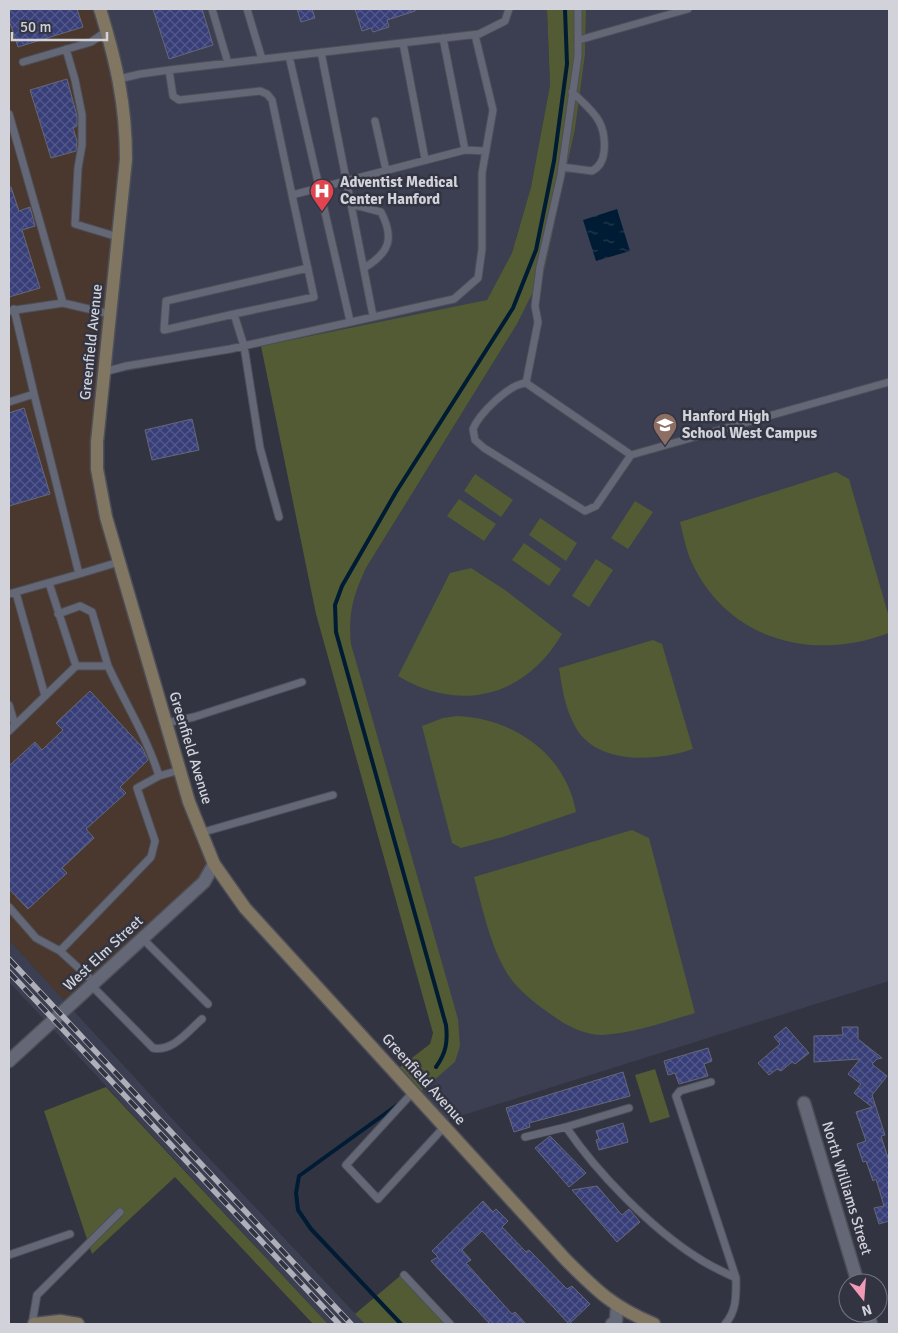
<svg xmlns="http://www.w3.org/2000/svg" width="898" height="1333" viewBox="0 0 898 1333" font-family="Signika,sans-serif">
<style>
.commercial{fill:#4a382e}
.built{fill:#3b3f51}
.green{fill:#525b33}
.water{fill:url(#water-ripples)}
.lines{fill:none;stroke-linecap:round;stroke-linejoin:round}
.stream{stroke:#001c34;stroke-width:4}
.building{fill:url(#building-cross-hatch);stroke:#656876}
.lane-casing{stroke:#4d4f59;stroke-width:9}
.street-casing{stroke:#4d4f59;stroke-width:15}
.secondary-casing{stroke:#4d4f59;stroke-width:15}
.lane{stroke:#646775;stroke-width:7}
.street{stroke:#646775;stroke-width:12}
.secondary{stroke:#807661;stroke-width:12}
.rail-casing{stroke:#aeafb8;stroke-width:5.5}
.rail{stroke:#323441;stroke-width:4;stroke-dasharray:11;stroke-linecap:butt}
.labels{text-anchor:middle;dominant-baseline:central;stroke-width:5;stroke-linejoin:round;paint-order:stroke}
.poi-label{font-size:15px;font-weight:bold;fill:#d1d2da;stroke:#323441;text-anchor:start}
.street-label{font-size:15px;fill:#d1d2da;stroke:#323441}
</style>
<defs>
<pattern id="water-ripples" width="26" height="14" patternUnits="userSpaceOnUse" patternTransform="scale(1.25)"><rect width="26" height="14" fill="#001c34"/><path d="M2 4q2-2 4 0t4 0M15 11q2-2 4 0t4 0" fill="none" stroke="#243c51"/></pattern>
<pattern id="building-cross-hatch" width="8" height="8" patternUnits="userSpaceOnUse" patternTransform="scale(1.25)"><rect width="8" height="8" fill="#383e78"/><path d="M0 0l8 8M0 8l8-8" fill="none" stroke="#54598b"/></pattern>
</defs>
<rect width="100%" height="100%" fill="#323441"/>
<!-- commercial -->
<path class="commercial" d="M9,9h91l26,110 -29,350 117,395 -144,143 -61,-67z"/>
<!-- built -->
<path class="built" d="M100,9h447l3,76 -19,102 -19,66 -25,48 -383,75 22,-217z
M586,9h303v972l-448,141 -24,-27 38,-33 -104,-418 -2,-24 4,-23 13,-29 151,-244 28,-56 30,-139 10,-74z
M9,940l168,184 188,200h-37l-319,-342z"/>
<!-- green -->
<path class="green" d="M547,9h39l-1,46 -10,74 -30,139 -28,56 -151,244c-13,28 -18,45 -15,76l107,375 2,27 -5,16 -38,33 -22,-24 35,-27 3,-11 -117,-419 -55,-268 226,-46 25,-47 19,-66 19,-102z
M836,472l13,7 40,138v16c-73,28 -156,9 -194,-64 -8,-14 -11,-31 -15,-47z
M475,474l38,26 -12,17 -37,-26z
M459,499l37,25 -12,17 -37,-25z
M635,501l18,11 -25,37 -17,-11z
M540,518l37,25 -11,18 -37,-26z
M524,543l37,26 -12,17 -37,-26z
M596,559l17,11 -24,37 -17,-11z
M471,568l34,22 57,44c-36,62 -101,80 -164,42l52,-103z
M653,640l9,4 31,105c-34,12 -95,17 -117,-21 -11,-19 -14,-40 -17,-60z
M457,716c56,2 109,38 119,96l-73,25 -42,11 -9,-5 -30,-117 21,-8z
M632,830l17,8 46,175c-30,9 -61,20 -93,22 -16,0 -33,-8 -46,-17 -20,-14 -41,-29 -52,-50 -15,-27 -22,-62 -30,-91z
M655,1069l15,48 -20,6 -15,-48z
M106,1087l222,237h-15l-138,-147 -83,77 -48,-143z
M400,1276l47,48h-82l-10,-10z"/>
<!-- water -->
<path class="water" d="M617,209l13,42 -34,10 -13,-41z"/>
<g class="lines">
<!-- stream -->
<path class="stream" d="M436,1067c10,-14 12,-25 10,-42l-110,-393 -1,-27 7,-19 54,-94 117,-184 23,-58 18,-89 13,-97 -2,-55
M400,1103l-101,73 -3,17 2,17 13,19 90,95"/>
</g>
<!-- building -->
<path class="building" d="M9,9h68l6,18 -65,20 -9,-27z
M153,9h49l11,36 -44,14z
M297,9h15l3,9 -14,4z
M355,9h60v2l-28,9 2,7 -16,5 -2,-4 -9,3z
M67,79l10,37v10l-4,2 4,13 -1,10 -25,7 -21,-68z
M9,187h2l8,24 11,-4 5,19 -13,4 18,58 -31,9z
M24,408l26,86 -41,12v-93z
M192,419l7,31 -47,10 -7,-30z
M90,691l52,56 6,13 -28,27 6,6 -40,36 8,9 -32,30 5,5 -39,36 -19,-20v-123l26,-24 7,8 21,-20 -7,-7z
M786,1027l23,26 -14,11 -3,-2 -11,9 -4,-2 -8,6 -11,-12 22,-19 -6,-7z
M842,1027h16v12l24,19 -5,1 -5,5 15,12 -15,19 13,40 -4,1 8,25v60l-10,3 -5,-16 10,-2 -8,-27 -3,2 -7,-20 -3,1 -6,-18 9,-3 -10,-29 16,-5 -18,-14 7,-9 -13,-10 12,-15 -46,3v-26l29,-1z
M708,1048l4,13 -8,3 4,12 -29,8 -4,-11 -7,2 -4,-14z
M623,1072l7,24 -101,27 1,4 -16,5 -8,-24z
M623,1123l5,19 -29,8 -3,-10 3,-1 -3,-8z
M550,1136l36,37 -17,14 -34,-39z
M597,1186l25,29 7,-6 11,13 -23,20 -45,-52z
M483,1201l10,11 3,-3 12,12 -6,6 24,25 3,-2 38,39 5,-3 18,18 -21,20 -87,-93 -20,19 9,10 -5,3 46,51 3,-2 11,12h-36l-59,-63 7,-4 -6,-6z"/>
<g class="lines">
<defs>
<path id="lane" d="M212,9l16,54
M247,9l15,50
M443,38l22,112
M579,40l109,-31
M403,43l22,116
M66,49l9,31 7,35v30l-4,23 -3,56 43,13
M321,52l52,264
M289,56l61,265
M23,62l68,-20 16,-11
M169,70l4,26 6,4 81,-9 7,3 5,6 20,95
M119,79l21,-5 29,-4 310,-36 26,-13 4,-12
M9,114l54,189 47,11
M375,121l11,49
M562,167l30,4c8,-4 11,-10 12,-19 3,-31 -11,-40 -32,-60
M351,204l30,8c14,27 8,41 -17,56
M9,311l54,-8
M234,314l-70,16 2,-29 142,-33
M104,372l22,-6 104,-17 224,-50 24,-21 4,-29v-76l11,-63 -18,-75
M526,383l12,-61 -3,-16 5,-39 21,-92 17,-119v-47
M34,394l45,180 40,-12
M9,402l25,-8 -20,-85
M631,455l-105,-72c-17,1 -47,31 -53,46l2,11 9,8 101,63 11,-5 35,-51 258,-73
M279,517l-19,-69 -16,-102 -10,-32 80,-17 -22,-102 173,-45 21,1
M49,583l27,83h32c17,37 39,71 51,110l21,-6
M16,593l29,103
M9,594l70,-20
M58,614l22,-8 12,6 16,54
M9,705l6,20
M166,723l28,-6 108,-35
M9,731l67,-65
M200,833l133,-38
M9,907l27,31 24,13
M142,938l66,66
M95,983l-35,-32 91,-94 4,-16 -18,-53 22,-12
M92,986l61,62c20,4 35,-17 49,-29
M711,1082l-31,9 -4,5 60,182
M414,1091l-68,74 32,34 67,-73
M566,1127l63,-19
M525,1137l41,-10c31,46 86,102 132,131 12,8 25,14 38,20 0,17 1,33 -11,46
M9,1255l61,-21
M404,1275l46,49
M32,1324l5,-29 83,-83"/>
<path id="street" d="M9,1061l195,-179 10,-18
M804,1103l54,180
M867,1313l4,11
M612,1324l4,-3 1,-14"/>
<path id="secondary" d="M100,9c16,52 26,95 26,150l-29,283v27l9,48 83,285 25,62 31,44 321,352c31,31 47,47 88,64
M34,1324l26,-3 18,3"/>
</defs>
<!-- lane casing -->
<use href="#lane" class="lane-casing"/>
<!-- street casing -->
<use href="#street" class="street-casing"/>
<!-- secondary casing -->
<use href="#secondary" class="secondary-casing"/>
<!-- lane -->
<use href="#lane" class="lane"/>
<!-- street -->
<use href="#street" class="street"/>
<!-- secondary -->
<use href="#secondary" class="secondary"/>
<defs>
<path id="rail" d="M9,959l342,365
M9,972l330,352"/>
</defs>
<!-- rail casing -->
<use href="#rail" class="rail-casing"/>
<!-- rail -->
<use href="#rail" class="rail"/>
</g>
<!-- icons -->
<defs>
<symbol id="hospital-pin" viewBox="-11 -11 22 30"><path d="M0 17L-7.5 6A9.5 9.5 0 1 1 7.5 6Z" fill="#e0444e" stroke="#323441"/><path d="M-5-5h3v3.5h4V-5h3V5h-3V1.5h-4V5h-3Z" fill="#fff"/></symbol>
<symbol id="school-pin" viewBox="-11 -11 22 30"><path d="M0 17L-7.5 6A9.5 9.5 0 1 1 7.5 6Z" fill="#8d6e63" stroke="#323441"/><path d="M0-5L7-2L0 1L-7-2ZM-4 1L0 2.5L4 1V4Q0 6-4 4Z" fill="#fff"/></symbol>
</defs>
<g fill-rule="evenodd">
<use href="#hospital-pin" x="308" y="177" width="28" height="38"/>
<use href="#school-pin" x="651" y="411" width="28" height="38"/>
</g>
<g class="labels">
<!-- poi labels -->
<g class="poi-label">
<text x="340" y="182">Adventist Medical<tspan x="340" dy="17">Center Hanford</tspan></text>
<text x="682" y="416">Hanford High<tspan x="682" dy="17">School West Campus</tspan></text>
</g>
<!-- street labels -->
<g class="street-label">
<text transform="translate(91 342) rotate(-84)">Greenfield Avenue</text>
<text transform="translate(191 748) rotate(73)">Greenfield Avenue</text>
<text transform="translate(103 953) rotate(-43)">West Elm Street</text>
<text transform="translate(424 1079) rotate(48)">Greenfield Avenue</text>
<text transform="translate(847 1188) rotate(73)">North Williams Street</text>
</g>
</g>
<!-- border -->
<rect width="898" height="1333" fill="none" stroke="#d1d2da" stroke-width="20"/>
<!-- north arrow -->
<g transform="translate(863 1298) rotate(163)"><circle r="24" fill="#323441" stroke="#72737e"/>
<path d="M0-4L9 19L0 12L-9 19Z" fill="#f09ab5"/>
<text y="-8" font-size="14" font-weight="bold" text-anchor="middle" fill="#d1d2da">N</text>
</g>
<!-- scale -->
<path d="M12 32v8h95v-8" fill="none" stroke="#d1d2da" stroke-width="2.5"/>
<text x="20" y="32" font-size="15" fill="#d1d2da" stroke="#323441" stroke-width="4" paint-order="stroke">50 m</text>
</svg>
